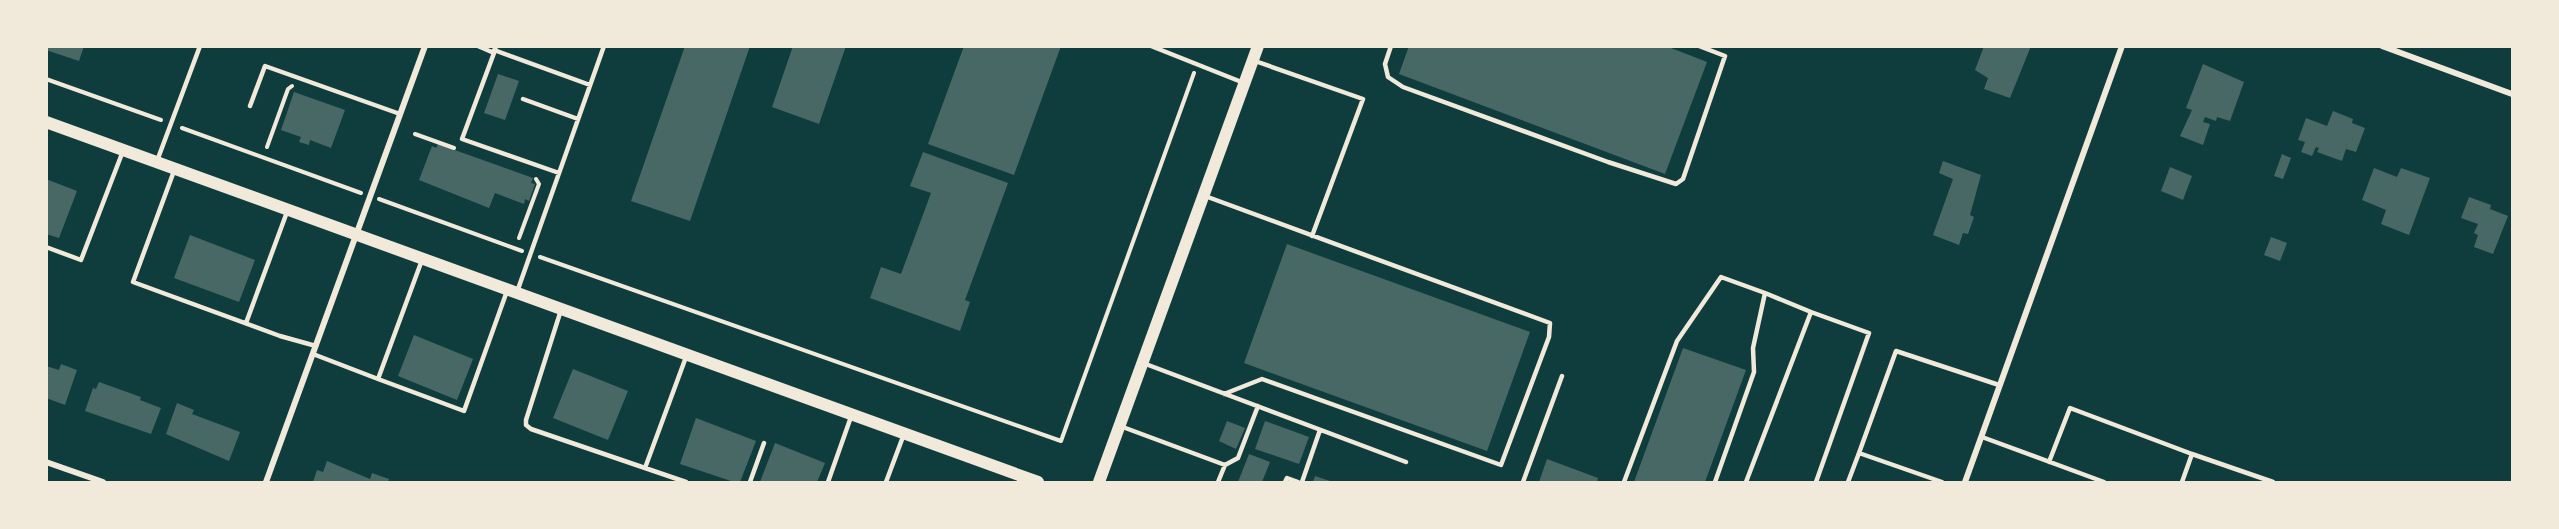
<svg xmlns="http://www.w3.org/2000/svg" width="2559" height="529" viewBox="0 0 2559 529" font-family="'DM Sans',sans-serif">
<style>
.building{fill:#486865}
.lines{fill:none;stroke-linecap:round;stroke-linejoin:round}
.path{stroke:#f1e9da;stroke-width:4}
.service{stroke:#f1e9da;stroke-width:4.5}
.minor{stroke:#f1e9da;stroke-width:6}
.secondary{stroke:#f1e9da;stroke-width:12}
</style>
<rect width="100%" height="100%" fill="#0f3d3e"/>
<!-- building -->
<path class="building" d="M46,46h38l-5,15 -33,-11z
M685,46h65l-60,175 -59,-20z
M793,46h53l-27,78 -47,-17z
M964,46h97l-47,129 -86,-31z
M1409,46h257l41,16 -42,112 -266,-100z
M1984,46h47l-21,52 -26,-9 4,-11 -13,-8z
M2203,64l41,18 -14,39 -13,-4 -1,4 -11,-4 -2,5 7,2 -7,21 -23,-9 12,-26 -6,-2z
M498,74l21,7 -14,39 -21,-7z
M294,92l51,18 -14,38 -21,-8 -1,5 -10,-3 2,-5 -20,-7z
M2333,111l20,8 -1,4 13,5 -9,24 -10,-3 -4,12 -25,-9 2,-4 -3,-1 -4,9 -11,-4 4,-10 -7,-2 8,-22 21,8z
M438,144l95,34 -2,5 4,1 -6,17 -4,-2 -1,5 -29,-11 -6,15 -70,-28 13,-34 4,2z
M923,152l85,31 -43,117 5,2 -10,29 -90,-33 11,-31 20,7 30,-81 -21,-7z
M2282,154l9,4 -8,21 -9,-3z
M1943,161l38,14 -11,40 4,2 -6,17 -5,-1 -4,12 -26,-10 20,-56 -14,-6z
M2170,167l22,9 -9,24 -22,-9z
M2374,168l23,9 4,-9 29,10 -21,57 -28,-11 5,-14 -24,-10z
M46,179l31,12 -18,47 -13,-4z
M2469,197l22,8 -1,4 18,7 -15,38 -19,-7 4,-12 -4,-2 4,-9 -17,-6z
M190,235l65,25 -16,42 -65,-24z
M2271,237l16,6 -7,18 -16,-6z
M1287,244l243,88 -43,119 -243,-88z
M414,335l59,24 -16,41 -59,-24z
M1683,348l63,22 -41,112h-71z
M61,364l16,6 -12,35 -19,-7v-32l13,4z
M573,369l55,22 -20,49 -55,-22z
M99,382l42,15 -1,3 21,8 -10,26 -66,-23 8,-23 3,1z
M177,403l17,7 -2,4 48,18 -11,29 -63,-27z
M696,418l60,23 -16,41h-6l-54,-18z
M1227,421l18,7 -9,21 -17,-8z
M1265,421l44,16 -10,27 -44,-15z
M775,443l50,20 -8,19h-57z
M1249,454l21,8 -8,20h-24z
M1547,459l51,19 -1,4h-58z
M327,461l43,18 2,-6 17,6 -1,3h-75l4,-12 6,2z
M1315,476l18,6h-20z"/>
<g class="lines">
<!-- path -->
<path class="path" d="M46,79l115,41
M182,128l179,65
M415,134l39,14
M267,147l21,-58 4,-3
M379,199l143,52
M519,238l20,-54 -3,-5
M540,257l521,184 133,-368"/>
<!-- service -->
<path class="service" d="M478,46l16,7 2,-7
M1151,46l93,37
M1391,46l-6,18 3,13 15,10 205,75 68,22 7,-5 42,-123 -26,-10
M494,50l96,35
M494,53l-32,86 97,34
M1255,61l108,38 -51,137
M523,99l55,20
M250,106l15,-40 135,48
M157,161l43,-115
M174,171l-41,111 147,54 36,10
M1205,196l345,127 -1,14 -48,128 -239,-86 -38,15
M46,247l35,13 42,-109
M422,260l-44,119 86,32 43,-120
M517,292l87,-246
M1765,293l46,19
M561,310l-35,110v5l5,4 114,39 41,-111
M246,323l41,-111
M313,354l65,25
M1143,363l263,99
M1120,426l105,39 -7,17
M1982,437l122,45
M1859,453l37,-102 103,34
M2192,454l81,28
M2049,462l21,-54 122,46 -10,28
M1225,465l13,-7 20,-52
M645,468l41,14
M750,482l14,-39
M828,482l24,-68
M886,482l18,-48
M1285,482l2,-4 11,4
M1302,482l18,-52
M1523,482l39,-106
M1624,482l53,-141 44,-64 44,16 -12,55 1,24 -39,110
M1746,482l65,-170 58,21 -53,149
M1848,482l11,-29 83,29"/>
<!-- minor -->
<path class="minor" d="M2382,46l130,48
M46,462l57,20
M266,482l159,-436
M1965,482l157,-436"/>
<!-- secondary -->
<path class="secondary" d="M46,122l992,360
M1099,482l159,-436"/>
</g>
<!-- border -->
<rect width="2559" height="529" fill="none" stroke="#f1e9da" stroke-width="96"/>
</svg>
